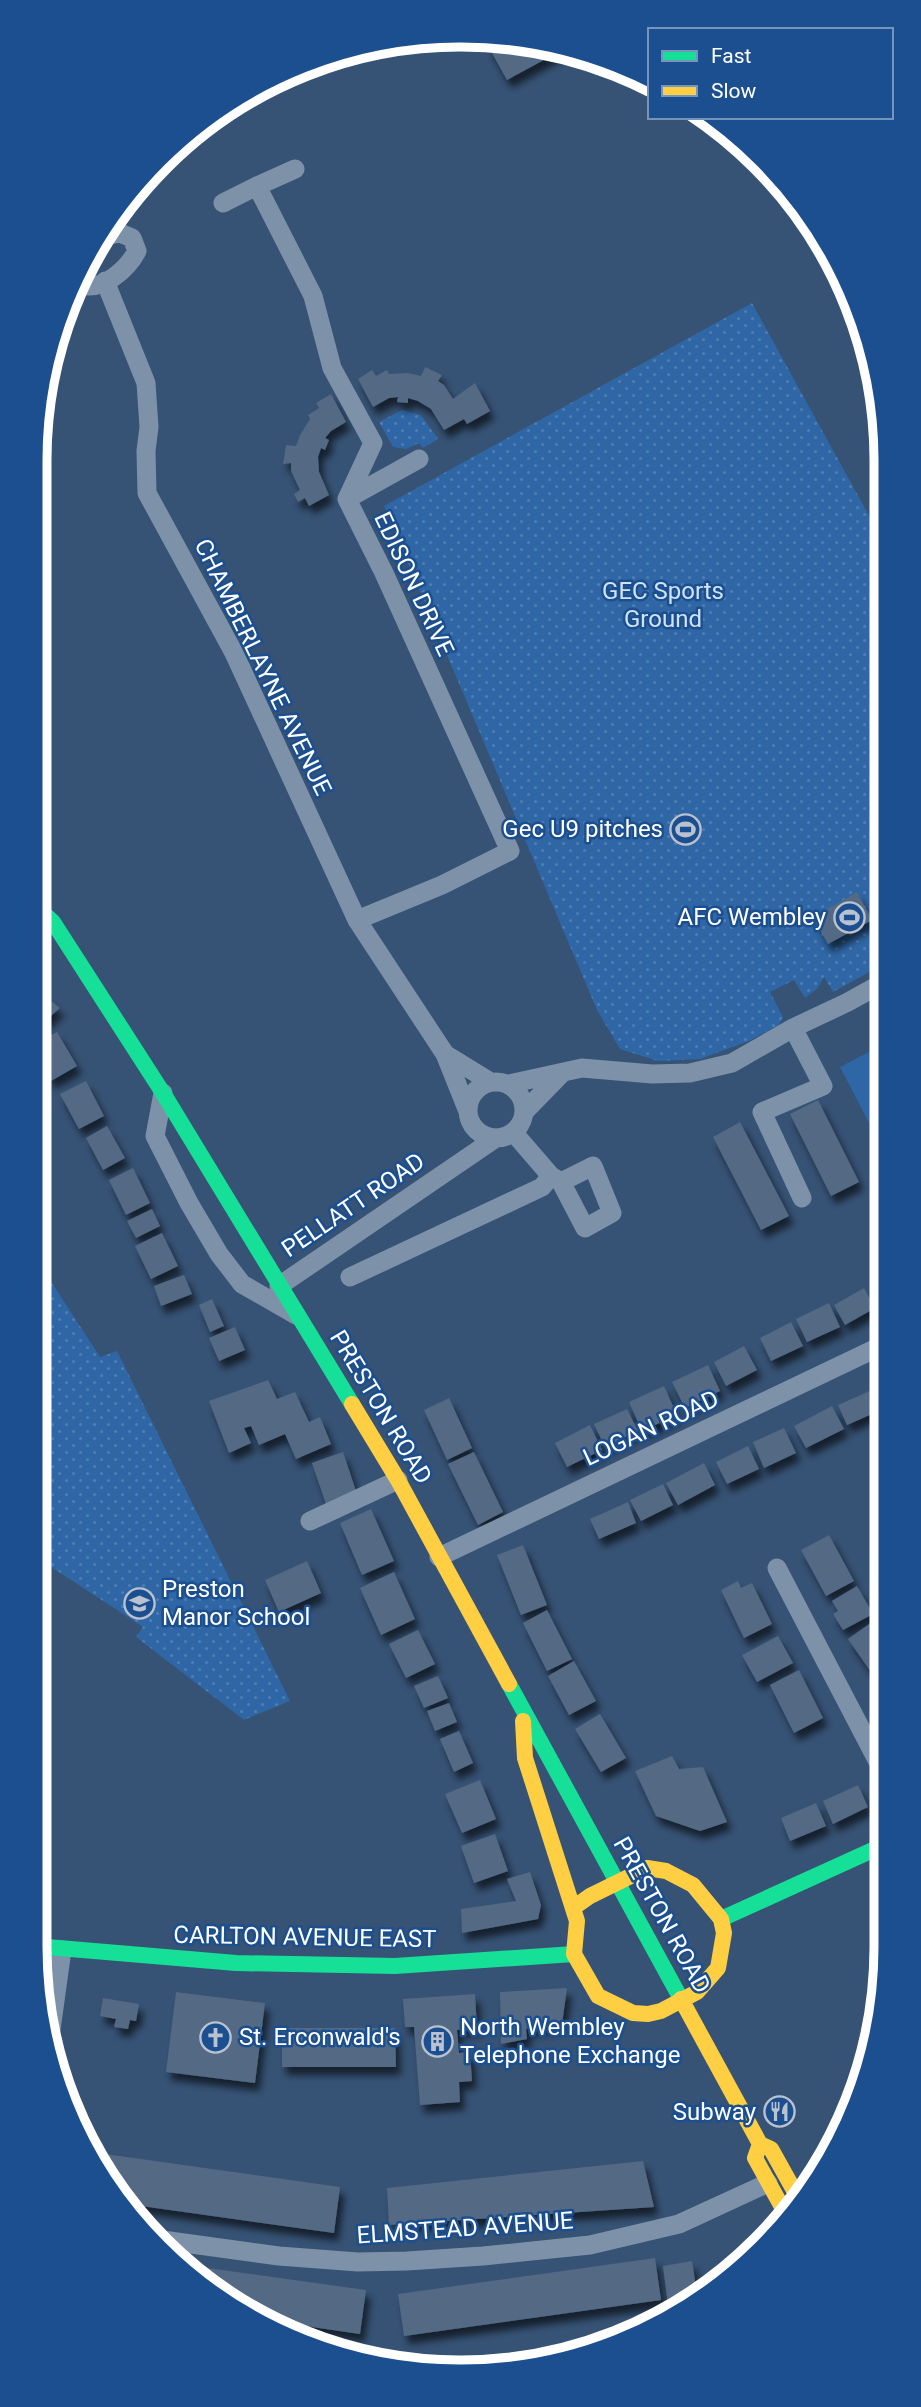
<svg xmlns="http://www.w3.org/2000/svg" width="921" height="2407" viewBox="0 0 921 2407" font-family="Roboto,sans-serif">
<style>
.grass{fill:url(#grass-dots)}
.garden{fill:#2f66a5}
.building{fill:#526984;filter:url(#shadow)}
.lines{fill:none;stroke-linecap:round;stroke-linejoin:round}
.street{stroke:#7d92a8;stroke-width:19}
.fast{stroke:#16e098;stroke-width:16}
.slow{stroke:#ffcf43;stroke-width:16}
.labels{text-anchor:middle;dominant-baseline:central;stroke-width:5;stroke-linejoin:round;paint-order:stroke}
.street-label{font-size:24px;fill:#fff;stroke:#1b4f8f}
.park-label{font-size:24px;fill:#cfe3fa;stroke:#1b4f8f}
.poi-label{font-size:24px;fill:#fff;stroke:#1b4f8f;text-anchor:end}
.rim{fill:none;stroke:#fff;stroke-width:9}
</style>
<defs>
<pattern id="grass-dots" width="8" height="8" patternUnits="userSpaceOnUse" patternTransform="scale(1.75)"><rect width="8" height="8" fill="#2f66a5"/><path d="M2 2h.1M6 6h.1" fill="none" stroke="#4e7db2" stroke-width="1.8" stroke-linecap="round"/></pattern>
<filter id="shadow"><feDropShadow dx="4.5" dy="8" stdDeviation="3.5" flood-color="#0009"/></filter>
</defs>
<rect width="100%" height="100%" fill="#365274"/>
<!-- grass -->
<path class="grass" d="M752,303l131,238 1,423 -51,28 -9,-15 -7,12 -12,9 -11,-18 -24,12 13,25 -4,8 -30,16 -49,18 -42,2 -38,-12 -23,-39 -213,-504z
M402,410l19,5 17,24 -15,9 -4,-5 -13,6 -13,-2 -14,-25z
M35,1257l65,100 17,-6 173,350 -46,19 -108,-83 7,-10 -98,-64 -10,1z"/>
<!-- garden -->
<path class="garden" d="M884,1044v108l-44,-85z"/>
<!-- building -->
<path class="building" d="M487,44l77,5 -57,31z
M425,367l17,8 -4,6 6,4 9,14 22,-16 15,28 -23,13 -3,-5 -20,11 -13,-21 -13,-8 -10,-3v5l-11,-1 1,-5 -9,1 -16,9 -15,-28 14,-9 4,6 11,-6 2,4 19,-1 13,3z
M331,394l15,28 -15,9 -6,7 4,2 -4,10 -4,-2 -3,9 1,15 10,23 -20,11 -4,-8 -7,4 -4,-8 6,-4 -9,-19v-8l-8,1 3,-19 10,1 4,-11 10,-16 -2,-4 11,-7 -3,-5z
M857,892l15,28 -44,24 -15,-27z
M46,997l14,11 -25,22v-23z
M57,1032l20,34 -26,15 -16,-29v-8z
M86,1081l18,35 -25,13 -19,-35z
M818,1100l41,82 -28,14 -41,-82z
M740,1122l49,94 -28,14 -48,-93z
M107,1126l18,32 -22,12 -17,-32z
M133,1168l17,35 -24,12 -17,-35z
M152,1209l8,17 -24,12 -9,-17z
M162,1233l16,33 -27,13 -16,-33z
M184,1275l8,19 -31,12 -7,-20z
M864,1288l11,20 -30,17 -11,-20z
M212,1299l12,27 -14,6 -11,-27z
M829,1303l11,24 -33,15 -11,-23z
M791,1322l12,24 -32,15 -11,-23z
M235,1327l10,23 -26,11 -10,-23z
M744,1346l13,24 -31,16 -12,-24z
M708,1365l12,26 -35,17 -13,-26z
M268,1380l9,19 18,-7 14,30 11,-5 11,27 -35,15 -11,-25 -26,11 -8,-19 -7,2 7,15 -22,10 -20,-52z
M664,1386l13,29 -35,16 -13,-29z
M872,1390l9,20 -34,15 -9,-20z
M449,1398l23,50 -25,12 -23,-50z
M832,1406l12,23 -38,19 -12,-22z
M627,1409l11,22 -33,16 -11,-23z
M590,1425l12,25 -35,17 -12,-24z
M784,1428l12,25 -32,15 -11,-26z
M748,1446l11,23 -32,15 -11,-22z
M343,1452l14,42 -31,10 -14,-41z
M474,1452l29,60 -25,13 -30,-61z
M704,1463l11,22 -37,20 -12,-22z
M663,1484l10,21 -32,16 -11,-21z
M628,1502l8,21 -37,16 -9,-20z
M371,1509l23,52 -32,14 -22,-52z
M829,1535l25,46 -28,15 -25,-46z
M523,1545l24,60 -26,10 -24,-60z
M307,1561l14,32 -42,19 -14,-32z
M394,1572l21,47 -34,16 -21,-47z
M738,1581l3,7 11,-5 20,41 -28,14 -23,-48z
M857,1586l16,28 -30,16 -10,-16 5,-3 -6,-10z
M547,1610l25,49 -25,12 -24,-48z
M885,1613v64l-7,5 -30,-43z
M418,1630l17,34 -29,14 -17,-34z
M778,1636l15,27 -36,19 -15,-27z
M574,1661l22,40 -27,14 -21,-39z
M799,1670l24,48 -29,15 -24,-48z
M438,1676l10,22 -24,10 -10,-22z
M449,1703l8,19 -22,9 -8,-20z
M600,1714l26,44 -25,14 -26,-43z
M459,1731l14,32 -19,9 -14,-33z
M672,1756l7,13 24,-2 24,55 -27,9 -44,-15 -21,-45z
M480,1780l16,39 -34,14 -17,-39z
M858,1785l10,22 -35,17 -10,-23z
M816,1803l10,23 -36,15 -9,-23z
M495,1834l13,37 -34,12 -13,-37z
M530,1872l11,33 -3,14 -76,14 -1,-24 55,-8 -9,-22z
M567,1988l-5,36 -36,5 1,10 -26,5 -1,-52z
M176,1992l89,11 -10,80 -89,-11z
M475,1994l2,34 -20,2 2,23 11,-1 2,29 -13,1 1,20 -40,3 -6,-78h-9l-2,-28z
M103,1998l36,6 -3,17 -6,-1 -2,9 -14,-2 2,-8 -16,-3z
M282,2028h113l1,39h-114z
M98,2153l242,34 -6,46 -207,-29z
M643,2161l11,46 -265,18 -2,-37z
M655,2258l6,42 -257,36 -6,-42z
M692,2261l6,39 -29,12 -6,-46z
M186,2265l180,25 -6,44 -96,-14 -16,-5z"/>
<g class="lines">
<!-- street -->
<path class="street" d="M257,186l38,-17
M223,203l34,-17 56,110 19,72 41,75 -26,56 37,74 126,278 -68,34 -85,35
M105,281l41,102 3,44 -3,24 1,42 87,160 123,267 88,134 22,55
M82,285c22,6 46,-17 55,-34l-5,-13 -12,-5 -13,2
M347,499l72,-40
M793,1028l30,58 -61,26 40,86
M445,1054l44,27
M468 1110a28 28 0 1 1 56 0a28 28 0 1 1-56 0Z
M509,1084l73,-16 70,6 38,-1 42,-10 61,-35 55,-26 36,-20
M163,1093l-8,43 34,67 30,51 23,30 54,31
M525,1111l38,-39
M513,1132l38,44 10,6 24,46 27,-15 -19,-47 -32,16
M350,1277l192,-90 9,-11
M279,1286l217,-148
M310,1521l88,-41
M439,1557l446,-213
M777,1568l109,209
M50,2037l12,-87
M155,2239l124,17 79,6 49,-1 76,-5 107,-11 89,-21 89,-41"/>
<!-- fast -->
<path class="fast" d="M35,905l18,17 110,171 189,311
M509,1684l172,315
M721,1919l165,-75
M35,1946l201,17 159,3 179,-12"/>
<!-- slow -->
<path class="slow" d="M352,1404l46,76 111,204
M523,1721l2,37 52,163 -3,33 24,42 35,17 15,1 13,-3 36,-19 21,-24 6,-35 -3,-14 -28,-34 -27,-14 -19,-3 -57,28 -17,12
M681,1999l79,145 11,5 29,52
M760,2144l-5,14 32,58"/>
</g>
<!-- icons -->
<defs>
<symbol id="stadium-ring" viewBox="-11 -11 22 22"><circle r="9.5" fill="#1b4f8f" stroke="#b9c2ce" stroke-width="1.5"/><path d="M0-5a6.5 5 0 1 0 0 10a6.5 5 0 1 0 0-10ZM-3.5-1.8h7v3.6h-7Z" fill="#b9c2ce"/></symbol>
<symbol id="school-ring" viewBox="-11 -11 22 22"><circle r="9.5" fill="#1b4f8f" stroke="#b9c2ce" stroke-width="1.5"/><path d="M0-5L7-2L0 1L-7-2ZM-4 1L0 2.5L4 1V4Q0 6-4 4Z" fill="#b9c2ce"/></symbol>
<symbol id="church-ring" viewBox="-11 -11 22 22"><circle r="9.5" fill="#1b4f8f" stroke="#b9c2ce" stroke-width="1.5"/><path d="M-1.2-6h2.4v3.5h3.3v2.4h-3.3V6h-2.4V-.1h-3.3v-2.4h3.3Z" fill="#b9c2ce"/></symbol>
<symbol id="building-ring" viewBox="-11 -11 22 22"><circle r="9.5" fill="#1b4f8f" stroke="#b9c2ce" stroke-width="1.5"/><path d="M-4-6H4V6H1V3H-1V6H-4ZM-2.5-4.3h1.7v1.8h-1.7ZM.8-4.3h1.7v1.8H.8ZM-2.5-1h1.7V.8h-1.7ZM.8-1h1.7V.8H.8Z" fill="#b9c2ce"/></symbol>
<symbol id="restaurant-ring" viewBox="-11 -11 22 22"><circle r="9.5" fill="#1b4f8f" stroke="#b9c2ce" stroke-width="1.5"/><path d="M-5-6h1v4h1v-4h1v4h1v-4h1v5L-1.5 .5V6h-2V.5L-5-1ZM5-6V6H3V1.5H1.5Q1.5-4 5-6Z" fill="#b9c2ce"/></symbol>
</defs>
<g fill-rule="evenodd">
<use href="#stadium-ring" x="668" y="812" width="35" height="35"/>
<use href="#stadium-ring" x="832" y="900" width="35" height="35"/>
<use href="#school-ring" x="122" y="1586" width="35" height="35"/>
<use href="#church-ring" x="198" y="2020" width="35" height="35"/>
<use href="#building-ring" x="420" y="2024" width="35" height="35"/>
<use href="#restaurant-ring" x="762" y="2094" width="35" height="35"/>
</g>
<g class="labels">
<!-- street labels -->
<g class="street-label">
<text transform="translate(414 584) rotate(65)">EDISON DRIVE</text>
<text transform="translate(263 667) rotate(64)">CHAMBERLAYNE AVENUE</text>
<text transform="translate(353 1205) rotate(-34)">PELLATT ROAD</text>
<text transform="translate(381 1407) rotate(59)">PRESTON ROAD</text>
<text transform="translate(651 1428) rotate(-25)">LOGAN ROAD</text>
<text transform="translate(662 1915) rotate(61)">PRESTON ROAD</text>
<text transform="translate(305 1937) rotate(1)">CARLTON AVENUE EAST</text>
<text transform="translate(465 2228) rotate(-4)">ELMSTEAD AVENUE</text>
</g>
<!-- park labels -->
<g class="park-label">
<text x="663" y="591">GEC Sports<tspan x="663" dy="28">Ground</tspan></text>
</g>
<!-- poi labels -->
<g class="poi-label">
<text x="663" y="829">Gec U9 pitches</text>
<text x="826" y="917">AFC Wembley</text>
<text x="162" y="1589" text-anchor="start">Preston<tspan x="162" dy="28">Manor School</tspan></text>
<text x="460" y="2027" text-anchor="start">North Wembley<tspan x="460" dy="28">Telephone Exchange</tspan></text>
<text x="239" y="2037" text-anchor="start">St. Erconwald's</text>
<text x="756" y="2112">Subway</text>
</g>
</g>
<!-- crop -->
<path d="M0 0H921V2407H0ZM460 47H461A413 413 0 0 1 874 460V1947A413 413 0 0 1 461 2360H460A413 413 0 0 1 47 1947V460A413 413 0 0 1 460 47Z" fill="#1b4f8f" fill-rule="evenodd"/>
<path class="rim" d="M460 47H461A413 413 0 0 1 874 460V1947A413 413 0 0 1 461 2360H460A413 413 0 0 1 47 1947V460A413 413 0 0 1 460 47Z"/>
<!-- legend -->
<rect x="648" y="28" width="245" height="91" fill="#1b4f8f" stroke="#7695bc" stroke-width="2"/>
<rect x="662" y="51" width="35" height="10" fill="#16e098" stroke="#7695bc" stroke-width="2"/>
<text x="711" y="63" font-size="21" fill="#ffffff">Fast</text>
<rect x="662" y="86" width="35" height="10" fill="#ffcf43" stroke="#7695bc" stroke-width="2"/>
<text x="711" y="98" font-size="21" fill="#ffffff">Slow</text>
</svg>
